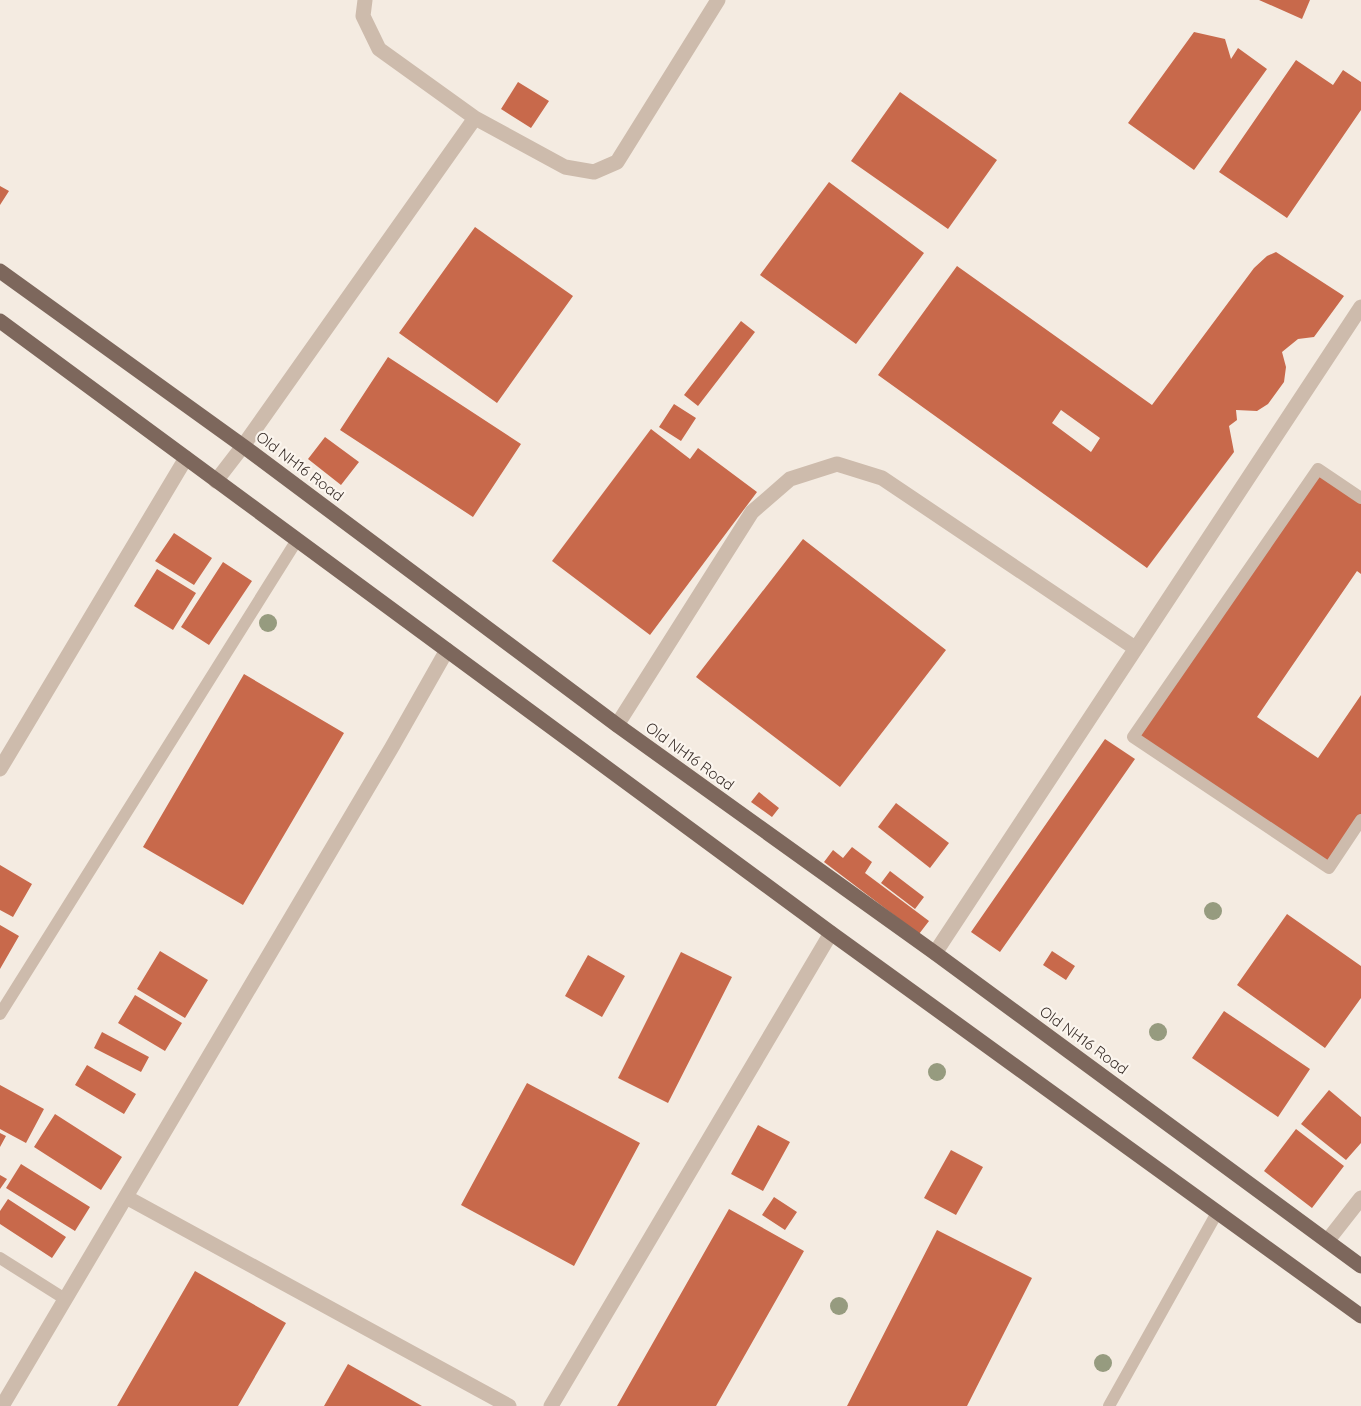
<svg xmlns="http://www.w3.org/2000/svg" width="1361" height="1406" viewBox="0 0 1361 1406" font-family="Quicksand,sans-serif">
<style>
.building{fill:#c8694b;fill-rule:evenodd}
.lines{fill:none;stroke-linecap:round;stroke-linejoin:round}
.lane{stroke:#cdbbac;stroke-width:12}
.street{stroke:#cdbbac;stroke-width:15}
.primary{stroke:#7d675c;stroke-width:15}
.tree{fill:#969b7f}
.labels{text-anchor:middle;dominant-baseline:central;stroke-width:4.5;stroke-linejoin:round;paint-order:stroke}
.street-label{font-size:15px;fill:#3b302b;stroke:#fbf5ee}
</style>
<rect width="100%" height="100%" fill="#f4ebe1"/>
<!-- building -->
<path class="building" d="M1259,0h51l-8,19z
M1194,32l31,7 6,20 7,-11 29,21 -73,101 -66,-47z
M1296,60l37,25 10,-15 18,12v28l-74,108 -68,-46z
M518,82l31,19 -18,27 -30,-19z
M900,92l97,68 -49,69 -97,-68z
M829,182l95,71 -68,91 -96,-69z
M0,186l9,5 -9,14z
M475,227l98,69 -76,107 -98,-70z
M1276,252l68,44 -30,41 -16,2 -16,13 4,15 -2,15 -16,22 -11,7 -21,-1 1,10 -8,6 5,26 -87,116 -269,-193 79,-109 195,139 102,-137 13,-12zM1061,410l39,28 -9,14 -39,-29z
M741,321l14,11 -57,74 -14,-11z
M388,357l133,87 -48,73 -133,-87z
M674,404l22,14 -15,23 -22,-14z
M651,429l39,30 8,-11 59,44 -107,143 -98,-74z
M325,437l34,25 -18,23 -33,-26z
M1318,469l43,29v76l-4,-3 -100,146 61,41 43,-63v125l-32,48 -196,-131z
M174,533l38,25 -18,27 -39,-24z
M803,539l143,111 -106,137 -144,-110z
M223,562l29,19 -43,64 -28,-18z
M157,569l39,24 -23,37 -39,-24z
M244,674l100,59 -101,172 -100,-58z
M1105,739l30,20 -135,193 -29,-20z
M759,792l20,16 -7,9 -21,-15z
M896,803l53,40 -19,25 -52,-41z
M852,847l20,15 -7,11 64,48 -10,13 -95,-72 9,-12 10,8z
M0,865l32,19 -19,33 -13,-7z
M890,871l34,26 -9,12 -34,-26z
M1287,914l74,52v32l-36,50 -88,-63z
M0,925l19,11 -19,33z
M160,951l48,29 -23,38 -48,-29z
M1052,951l23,15 -9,14 -23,-15z
M681,952l51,25 -64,126 -50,-25z
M588,955l37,21 -23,41 -37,-21z
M135,995l47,28 -17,28 -47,-28z
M1224,1011l86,58 -32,48 -86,-59z
M102,1032l47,25 -8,15 -47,-24z
M87,1065l49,29 -12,20 -49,-29z
M527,1083l113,60 -66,123 -113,-61z
M0,1085l44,24 -18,34 -26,-14z
M1329,1090l32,27v26l-15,17 -45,-36z
M55,1114l67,43 -21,33 -67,-43z
M758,1125l32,17 -27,49 -32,-17z
M1296,1129l48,37 -32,42 -48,-37z
M0,1133l6,3 -6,11z
M951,1150l32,17 -27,48 -32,-17z
M21,1164l69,43 -15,24 -69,-43z
M0,1175l7,4 -7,10z
M774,1197l23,15 -12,18 -23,-15z
M8,1199l58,38 -14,21 -52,-34v-13z
M729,1209l75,42 -88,155h-99z
M937,1230l95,48 -65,128h-120z
M195,1271l91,52 -48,83h-121z
M348,1364l74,42h-98z"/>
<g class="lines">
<!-- lane -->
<path class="lane" d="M1361,498l-43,-29 -185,268 196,131 32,-48
M0,1014l297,-474
M0,1258l65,41
M1109,1406l109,-195"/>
<!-- street -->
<path class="street" d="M365,0l-2,16 16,33 96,69 90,49 29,5 23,-10 101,-162
M216,481l27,-35 232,-328
M617,725l135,-213 38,-33 47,-15 45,14 253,170
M0,769l186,-311
M935,953l426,-646
M126,1197l383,209
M1328,1240l33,-42
M2,1406l390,-659 55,-97
M551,1406l280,-473"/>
<!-- primary -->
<path class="primary" d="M0,271l243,175 374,279 318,228 426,313
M0,321l831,612 530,383"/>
</g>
<!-- trees -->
<g class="tree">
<circle cx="268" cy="623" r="9"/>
<circle cx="1213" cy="911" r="9"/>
<circle cx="1158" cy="1032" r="9"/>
<circle cx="937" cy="1072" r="9"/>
<circle cx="839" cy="1306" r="9"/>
<circle cx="1103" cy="1363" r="9"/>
</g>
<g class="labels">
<!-- street labels -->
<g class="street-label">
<text transform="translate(300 466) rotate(37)">Old NH16 Road</text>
<text transform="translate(690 756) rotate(36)">Old NH16 Road</text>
<text transform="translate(1084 1040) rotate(36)">Old NH16 Road</text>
</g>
</g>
</svg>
